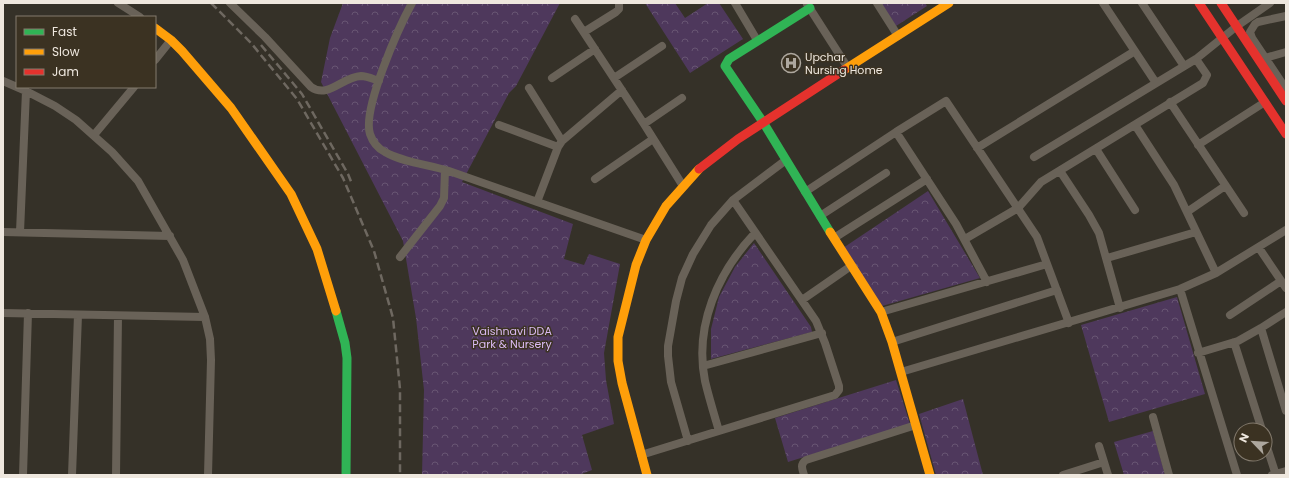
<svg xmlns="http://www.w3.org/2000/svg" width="1289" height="478" viewBox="0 0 1289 478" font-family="Poppins,sans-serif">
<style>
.park{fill:url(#park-crowns)}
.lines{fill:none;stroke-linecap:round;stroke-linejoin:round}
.street{stroke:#696258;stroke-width:8}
.fast{stroke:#30b455;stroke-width:9}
.slow{stroke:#ff9f0a;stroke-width:9}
.jam{stroke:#e5322d;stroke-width:9}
.rail{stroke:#6e6860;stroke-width:2.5;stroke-dasharray:8 4;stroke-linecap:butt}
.labels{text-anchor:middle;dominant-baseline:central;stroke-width:3;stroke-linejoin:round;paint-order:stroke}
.poi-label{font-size:11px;fill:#eee7de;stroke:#3b3222;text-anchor:start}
.park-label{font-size:11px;fill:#dabaf3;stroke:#3b3222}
</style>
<defs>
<pattern id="park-crowns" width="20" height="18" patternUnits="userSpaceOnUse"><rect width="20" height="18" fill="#4e385c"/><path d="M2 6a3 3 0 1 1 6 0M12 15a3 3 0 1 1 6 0" fill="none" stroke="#685573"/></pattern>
</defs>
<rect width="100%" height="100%" fill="#353128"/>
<!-- park -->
<path class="park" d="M343,3h217l-44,83 -7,7 -47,89 111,42 -9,35 20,6 5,-11 31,10 -16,89 2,27 8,44 -32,11 10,35 -13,5h-157l2,-85 -8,-72 -13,-77 -82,-159 9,-44z
M645,3h30l10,15 23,-15h11l24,36 -53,34z
M881,3h44l2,3 -31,20z
M928,191l52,87 -98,28 -39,-58z
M754,243l57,84 1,5 -101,27v-30l8,-32 16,-30z
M1177,297l28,97 -96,28 -28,-97z
M896,380l14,44 -122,38 -13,-44z
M963,399l20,76h-47l-17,-61z
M1153,431l12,44h-41l-10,-33z"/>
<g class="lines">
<!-- street -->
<path class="street" d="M118,3l22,14
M230,3l35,34 46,50c17,12 31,-10 50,-11 6,0 12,3 18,5
M412,3c-13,24 -50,106 -42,131 3,9 7,14 15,18 19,11 43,12 64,19 65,23 131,46 197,69
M735,3l22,37
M877,3l21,33
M1103,3l53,80
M1142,3l42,63
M807,4l41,64
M1286,16l-28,6 -3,2 -5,8 2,6 34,51
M575,19l69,105 39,62
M584,32l32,-20 3,-3v-6
M1265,58l21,-6
M155,60l16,-20
M552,78l43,-29
M614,78l48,-32
M3,81l23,10 29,15 21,14 36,32 26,29 45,79 22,57 5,22 1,21 -3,115
M529,88l33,53
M1170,102l74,111
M644,124l38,-26
M499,125l59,22
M1135,125l39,60 42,88
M896,132l60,92 31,58
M94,135l40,-48
M1198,145l67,-43
M977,148l158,-97
M1096,149l39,61
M1034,157l162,-98 41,-33 33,-23
M1060,171l29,44 10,18 21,75
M595,179l58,-40
M805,192l91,-60 50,-31 91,136 32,86
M537,202l21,-55 4,-6 60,-51
M1187,212l38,-26
M820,216l66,-43
M3,232l167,4
M20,232l6,-141
M834,238l93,-59
M965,239l53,-31 23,-26 162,-99 4,-8 -11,-16
M1259,248l27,40
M400,257l40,-51 4,-8 1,-28
M1107,258l89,-26
M1180,289l57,186
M802,300l49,-34
M881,312l166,-48
M3,313l202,4
M1230,315l51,-34
M1261,328l25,83
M892,342l165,-52
M1234,342l28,88
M1198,353l40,-12 23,-13 25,-16
M703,366l119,-33
M901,372l279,-83 36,-16 70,-43
M1153,417l16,58
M719,431c-5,-17 -10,-33 -14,-50 -11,-55 13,-109 50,-148
M688,441l-17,-59 -3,-26v-10l8,-45 6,-23 11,-24 18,-29 22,-25 53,-40
M1265,441l11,34
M1099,446l9,29
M641,455l194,-60 4,-5v-4l-14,-43 -9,-22 -83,-121
M23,475l5,-162
M72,475l6,-160
M116,475l2,-159
M804,475c-2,-6 -4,-11 2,-15l110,-35
M1063,475l41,-13
M1272,475l14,-4"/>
<!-- fast -->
<path class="fast" d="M810,8l-81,51 -4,7 38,56 67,110
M336,311l9,32 2,15 -1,117"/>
<!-- slow -->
<path class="slow" d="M155,28l16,12 11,11 49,57 60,86 26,55 19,62
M844,70l105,-67
M830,232l51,80 11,30 38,133
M647,475l-25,-92 -4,-22v-24l18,-72 10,-25 20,-34 33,-37"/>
<!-- jam -->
<path class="jam" d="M1199,3l87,131
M1221,3l65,98
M699,169l39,-30 106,-69"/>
<!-- rail -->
<path class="rail" d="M211,3l40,40 46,56 46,79 31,73 19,67 7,71v86
M261,45l41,49 46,80 4,10"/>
</g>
<!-- icons -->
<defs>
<symbol id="hospital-ring" viewBox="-11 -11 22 22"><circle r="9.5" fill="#3b3222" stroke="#ada79e" stroke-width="1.5"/><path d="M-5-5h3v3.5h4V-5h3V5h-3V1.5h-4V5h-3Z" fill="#ada79e"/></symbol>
</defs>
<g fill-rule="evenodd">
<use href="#hospital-ring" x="780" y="52" width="22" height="22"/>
</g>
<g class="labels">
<!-- poi labels -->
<g class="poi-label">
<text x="805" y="57">Upchar<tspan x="805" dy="13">Nursing Home</tspan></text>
</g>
<!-- park labels -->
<g class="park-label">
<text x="512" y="331">Vaishnavi DDA<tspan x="512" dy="13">Park &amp; Nursery</tspan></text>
</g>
</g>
<!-- border -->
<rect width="1289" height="478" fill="none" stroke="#eee7de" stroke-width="8"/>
<!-- legend -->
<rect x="16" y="16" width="140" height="72" fill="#3b3222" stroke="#837a6d"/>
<rect x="24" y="29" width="20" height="6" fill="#30b455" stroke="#837a6d"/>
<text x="52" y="36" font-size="12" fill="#eee7de">Fast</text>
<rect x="24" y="49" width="20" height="6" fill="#ff9f0a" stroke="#837a6d"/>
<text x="52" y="56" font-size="12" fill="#eee7de">Slow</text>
<rect x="24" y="69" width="20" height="6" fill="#e5322d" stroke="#837a6d"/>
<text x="52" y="76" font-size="12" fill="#eee7de">Jam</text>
<!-- north arrow -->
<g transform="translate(1253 442) rotate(295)"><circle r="19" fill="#3b3222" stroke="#837a6d"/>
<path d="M0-3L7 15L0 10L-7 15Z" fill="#ada79e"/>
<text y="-6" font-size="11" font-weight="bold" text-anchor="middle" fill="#eee7de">N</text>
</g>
</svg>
